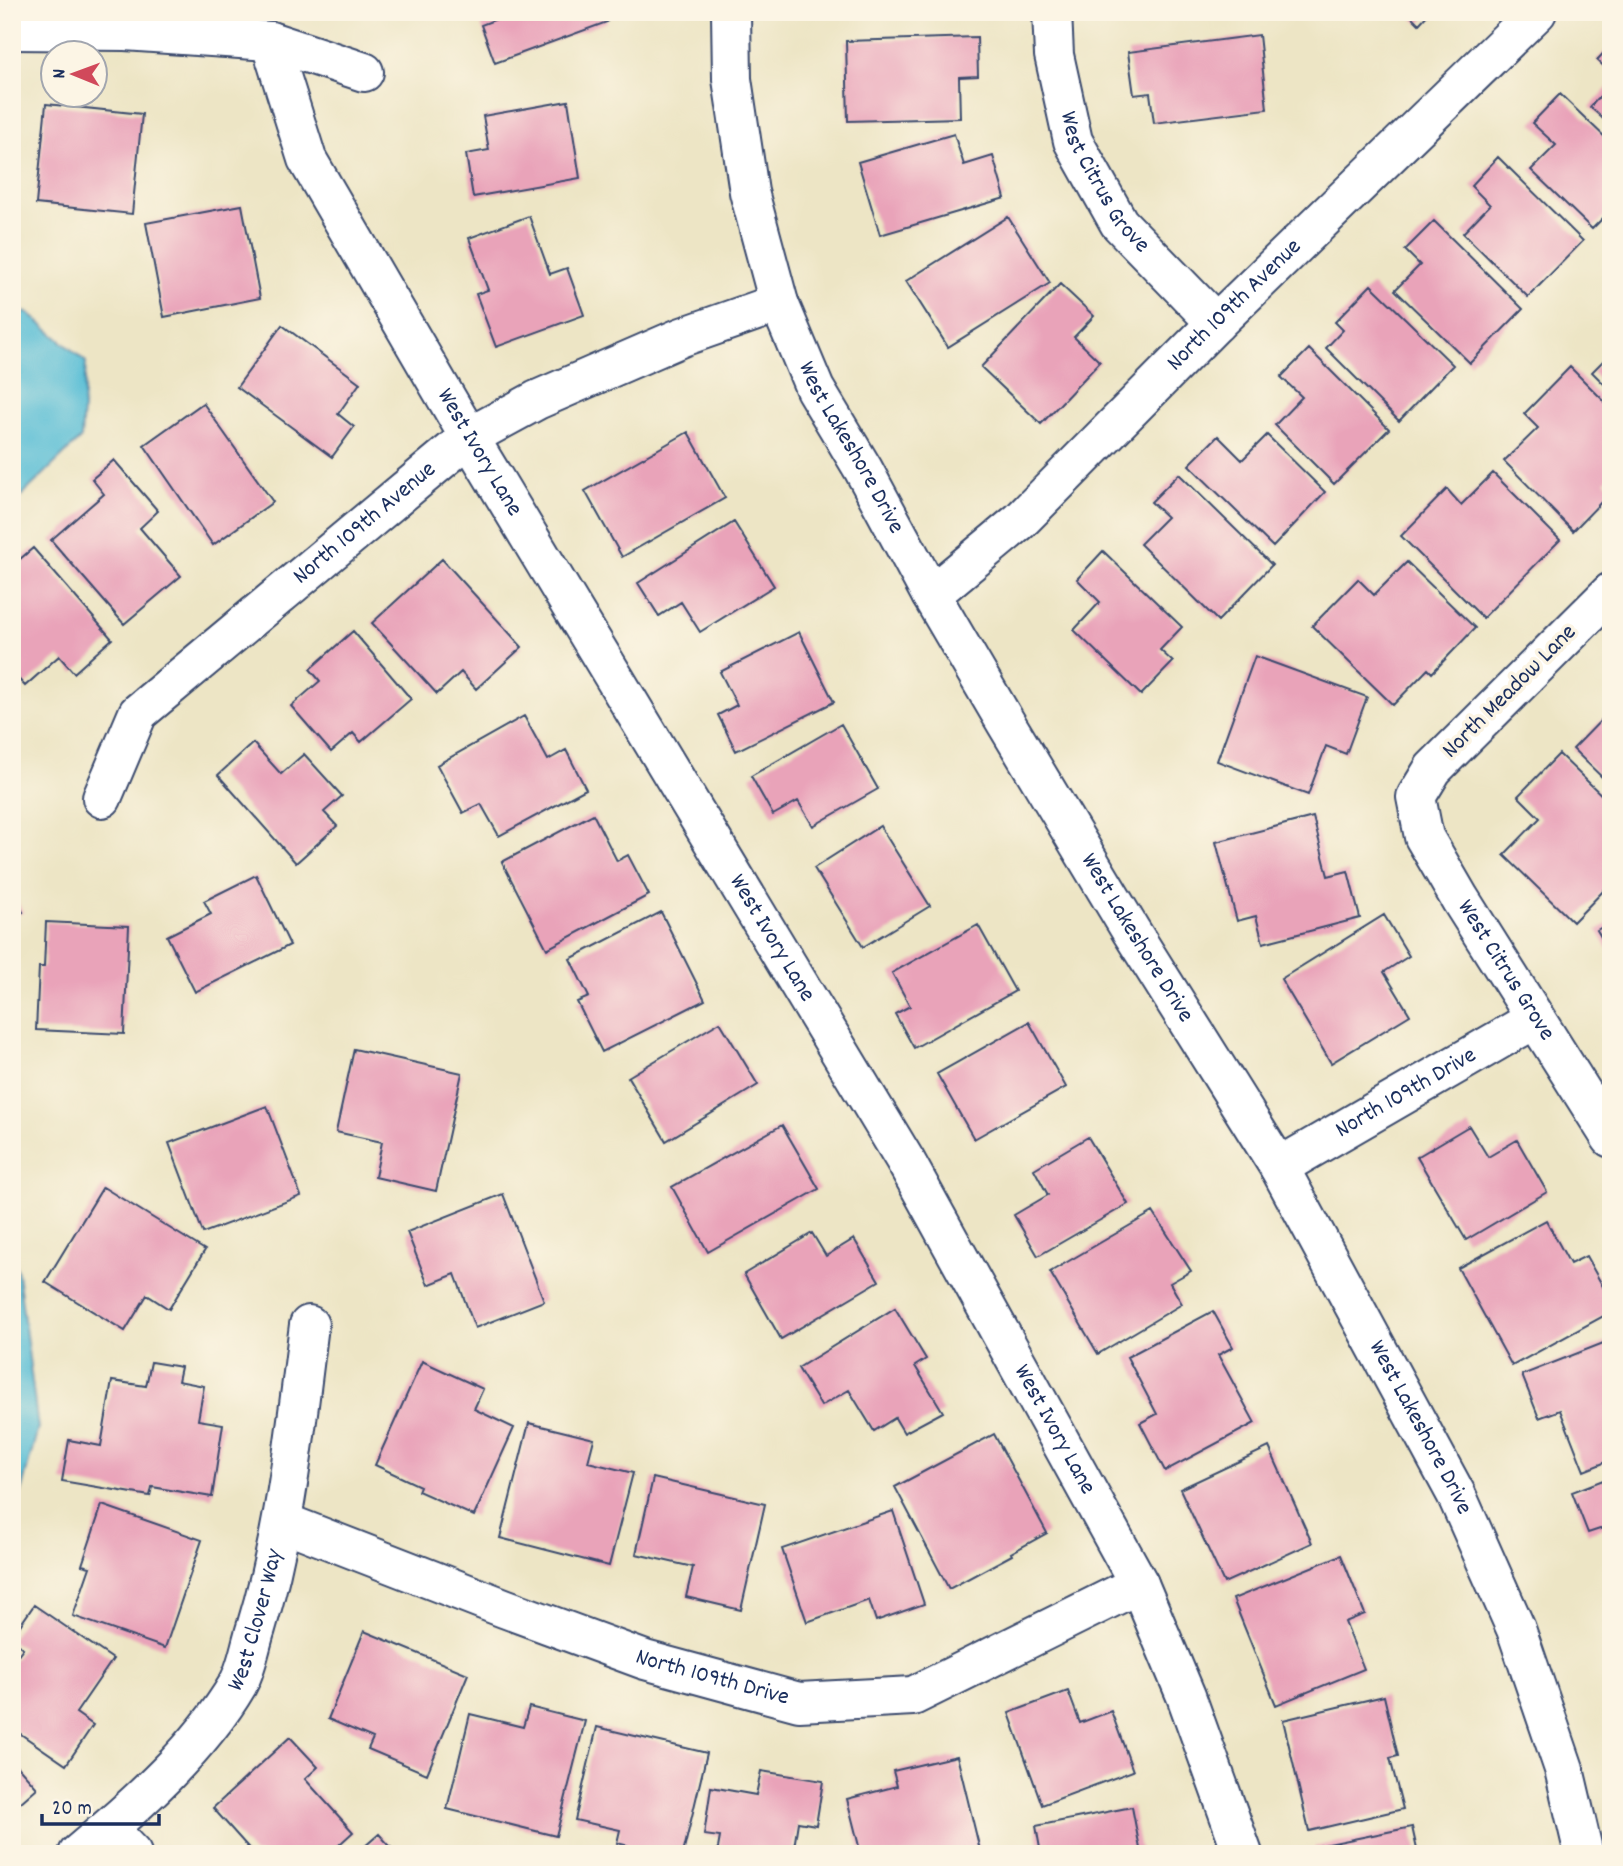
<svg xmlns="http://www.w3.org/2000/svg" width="1623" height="1866" viewBox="0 0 1623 1866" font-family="Dekko,sans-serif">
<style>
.water{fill:#58bed6;stroke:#3a769a;stroke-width:2}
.building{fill:#e9a3b9}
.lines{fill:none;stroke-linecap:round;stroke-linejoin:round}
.minor-casing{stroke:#3a4a6d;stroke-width:42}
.minor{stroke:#fff;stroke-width:38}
.labels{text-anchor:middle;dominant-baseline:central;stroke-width:7;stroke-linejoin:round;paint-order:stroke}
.street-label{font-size:24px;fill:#1b2f5e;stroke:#fcf5e5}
</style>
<rect width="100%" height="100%" fill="#fcf5e5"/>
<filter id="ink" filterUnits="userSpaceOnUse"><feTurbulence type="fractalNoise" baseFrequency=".0143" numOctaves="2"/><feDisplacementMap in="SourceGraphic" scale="14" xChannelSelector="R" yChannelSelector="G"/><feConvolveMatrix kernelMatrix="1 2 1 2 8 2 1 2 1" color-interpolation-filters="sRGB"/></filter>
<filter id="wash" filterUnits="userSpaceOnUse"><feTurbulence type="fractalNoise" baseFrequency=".00686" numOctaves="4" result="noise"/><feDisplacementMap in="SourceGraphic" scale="28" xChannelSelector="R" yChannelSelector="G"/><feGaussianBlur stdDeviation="1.57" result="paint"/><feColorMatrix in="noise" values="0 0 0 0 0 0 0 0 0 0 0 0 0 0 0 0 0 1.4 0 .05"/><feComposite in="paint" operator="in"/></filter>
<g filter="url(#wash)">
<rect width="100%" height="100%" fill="#ede5c5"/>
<!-- water -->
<path class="water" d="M12,311l16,2 58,49 -5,76 -69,67z
M12,1255l6,18 20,155 -26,98z"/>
<g id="blocks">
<!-- building -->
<path class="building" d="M500,12h103l4,10 -112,41 -14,-38 21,-8z
M868,12h110v4h-110z
M1407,12h23l-11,12z
M1259,35l8,74 -113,14 -4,-30 -16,2 -6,-43z
M977,37l1,39 -19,1 1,41 -112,3 -2,-80z
M1611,45v28l-14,-13z
M1611,84v42l-21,-19z
M1560,94l51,49v67l-19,19 -61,-59 25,-25 -24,-22z
M568,101l12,77 -107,19 -7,-43 23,-4 -6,-34z
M46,104l96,10 -10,100 -96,-10z
M954,134l10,31 29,-9 12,42 -125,37 -22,-73z
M1498,157l85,84 -55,56 -65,-64 27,-28 -19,-19z
M242,205l18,93 -96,19 -18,-94z
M529,216l21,58 17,-6 17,47 -88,32 -20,-53 12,-4 -19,-52z
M1008,217l42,66 -102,64 -42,-66z
M1434,221l89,88 -53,54 -75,-73 25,-25 -15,-15z
M1060,284l34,32 -20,21 26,25 -59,62 -60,-57z
M1371,285l82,80 -54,56 -73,-73 17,-18 -8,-8z
M282,325l78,58 -22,31 16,13 -22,30 -95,-70z
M1309,349l80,80 -55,55 -59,-59 27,-28 -21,-20z
M1611,353v38l-19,-19z
M1570,367l41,41v67l-6,6 6,5v6l-38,39 -69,-70 34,-33 -14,-14z
M203,403l70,99 -60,43 -69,-100z
M688,432l37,66 -103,59 -37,-66z
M1267,435l58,57 -52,55 -84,-82 29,-29 24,24z
M114,460l44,51 -18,17 41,48 -57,48 -73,-84 53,-46 -12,-15z
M1493,473l67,67 -77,78 -82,-82 46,-47 14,16z
M1179,474l93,91 -54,56 -78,-77 27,-27 -16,-15z
M734,522l40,64 -74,46 -19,-30 -22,14 -21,-33z
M33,548l79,91 -38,34 -15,-17 -34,30 -13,-14v-106z
M1103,551l79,76 -22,23 13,12 -32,33 -67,-65 26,-28 -23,-23z
M442,559l80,88 -46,42 -15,-17 -24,22 -65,-71z
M1407,562l68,66 -43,45 -4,-4 -35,36 -81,-79 46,-47 16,16z
M353,631l58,68 -50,43 -8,-9 -22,19 -40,-46 29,-25 -10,-12z
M799,632l35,70 -98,49 -18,-36 19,-10 -17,-33z
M1255,656l112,41 -21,57 -20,-8 -18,49 -91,-34z
M1611,710v76l-38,-37z
M524,716l24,44 18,-10 20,39 -87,47 -18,-32 -18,9 -26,-48z
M841,724l37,65 -65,37 -15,-25 -25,14 -22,-39z
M253,743l28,31 23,-20 38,42 -18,16 13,14 -41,37 -78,-88z
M1559,754l52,50v79l-38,39 -69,-67 36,-37 -22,-22z
M593,814l24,47 11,-6 21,40 -102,54 -45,-87z
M1313,817l15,59 20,-5 12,47 -97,25 -7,-27 -19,5 -21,-79z
M880,826l50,80 -67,41 -49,-79z
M256,875l34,70 -95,47 -28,-56 44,-22 -7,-13z
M12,893l11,19 -11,6z
M661,912l44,88 -103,52 -25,-50 12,-5 -19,-38z
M1384,915l25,41 -25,16 26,43 -79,48 -50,-84z
M46,922l83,4 -5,108 -88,-4 3,-63h5z
M1611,922v32l-14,-24z
M978,925l37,66 -101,57 -19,-34 15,-8 -18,-33z
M720,1022l38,63 -92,56 -38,-64z
M1029,1022l37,65 -92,52 -37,-65z
M354,1049l108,24 -26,118 -61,-14 7,-35 -46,-10z
M267,1106l34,90 -98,37 -34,-90z
M782,1125l37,64 -111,63 -36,-65z
M1469,1126l19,31 29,-17 30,52 -81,48 -49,-83z
M1088,1137l40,67 -90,52 -24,-41 34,-20 -14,-26z
M103,1187l102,63 -36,59 -22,-14 -22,36 -80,-49z
M503,1194l41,107 -69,27 -20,-54 -27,11 -21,-53z
M1153,1212l38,59 -21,12 12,21 -84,50 -48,-82z
M1546,1220l24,44 16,-8 25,45v11l-99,54 -54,-98z
M812,1233l14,23 28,-17 25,42 -98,58 -37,-65z
M895,1308l31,51 -11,7 28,46 -39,21 -9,-15 -21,13 -25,-41 -28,16 -23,-38z
M1213,1311l20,36 -15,8 37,68 -90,48 -25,-48 17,-9 -30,-57z
M1611,1340v120l-27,11 -24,-61 -21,8 -17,-43z
M422,1361l61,28 -9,20 40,19 -40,88 -56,-25 2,-5 -45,-21z
M151,1362l30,5 -3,14 26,5 -6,34 25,4 -11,73 -60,-10 -2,9 -88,-15 7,-41 32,6 11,-65 34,5z
M529,1423l65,16 -6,23 45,11 -24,93 -109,-28z
M994,1434l53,99 -36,20 1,2 -63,34 -54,-102z
M1269,1447l43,96 -88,40 -44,-94z
M1611,1477v53l-2,-4 -21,7 -16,-41z
M653,1478l112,26 -24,106 -55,-13 7,-30 -57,-13z
M102,1505l100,35 -37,108 -92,-32 17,-49 -8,-2z
M893,1511l31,93 -48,17 -7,-21 -62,22 -25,-73z
M1341,1555l24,59 -20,8 19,47 -88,36 -43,-106z
M34,1605l79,54 -37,54 17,12 -27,40 -54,-37v-65l11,-15 -11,-7v-4z
M364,1631l104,43 -41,100 -59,-25 5,-11 -45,-19z
M1068,1691l12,32 31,-12 22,60 -91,34 -33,-92z
M1384,1696l14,60 -8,2 13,51 -94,22 -26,-111z
M529,1707l56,14 -29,115 -109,-27 23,-95 53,13z
M597,1727l110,26 -24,101h-22l-44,-11 3,-13 -45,-10z
M290,1737l28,30 -13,12 48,53 -24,22h-75l-41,-46z
M957,1756l24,98h-120l-14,-55 50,-13 -4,-15z
M12,1760l25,28 -25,22z
M761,1771l62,10 -7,44 -18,-3 -5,32h-76l3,-17 -16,-2 7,-48 45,8z
M1132,1807l9,47h-100l-5,-28z
M1412,1827l6,27h-102l-2,-7z
M379,1834l18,20h-41z"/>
</g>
</g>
<g filter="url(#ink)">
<use href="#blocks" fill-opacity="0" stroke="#3a4a6d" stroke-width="2"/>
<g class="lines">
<defs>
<g id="minor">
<path id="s1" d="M731,12l1,67 17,113 30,111 36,86 48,80 68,126 75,128 125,208 148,236 177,327 60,135 48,140 20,85"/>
<path id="s2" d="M1052,12l2,43 19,86 46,82 97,100"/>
<path d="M12,30l113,1 145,10 94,31"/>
<path id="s3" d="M270,41l37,118 162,278 436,723 234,424 47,112 57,158"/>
<path id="s4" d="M1611,592l-178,177 -17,28 8,40 36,62 151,239"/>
<path id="s5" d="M931,595l89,-74 196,-198 321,-311"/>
<path id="s6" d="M102,798l36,-85 331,-276 68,-37 145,-63 97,-34"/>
<path id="s7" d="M1279,1167l256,-148"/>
<path id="s8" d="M283,1522l221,86 141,52 154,42 114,-6 226,-112"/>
<path d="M108,1829l24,25"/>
<path id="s9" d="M78,1854c57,-48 122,-105 160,-170 9,-16 12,-38 18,-56 30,-98 40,-201 53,-303"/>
</g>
</defs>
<!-- minor casing -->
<use href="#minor" class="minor-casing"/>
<!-- minor -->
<use href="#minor" class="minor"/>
</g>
</g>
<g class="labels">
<!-- street labels -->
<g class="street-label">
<text stroke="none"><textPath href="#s2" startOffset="182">West Citrus Grove</textPath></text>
<text stroke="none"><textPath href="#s5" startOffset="420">North 109th Avenue</textPath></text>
<text stroke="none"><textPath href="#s1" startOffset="458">West Lakeshore Drive</textPath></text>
<text stroke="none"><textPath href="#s3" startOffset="464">West Ivory Lane</textPath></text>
<text stroke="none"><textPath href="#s6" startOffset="388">North 109th Avenue</textPath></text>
<text transform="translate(1510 692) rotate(-45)">North Meadow Lane</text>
<text stroke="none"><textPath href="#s1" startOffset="1026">West Lakeshore Drive</textPath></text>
<text stroke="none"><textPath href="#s3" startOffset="1031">West Ivory Lane</textPath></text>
<text stroke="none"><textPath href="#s4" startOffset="481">West Citrus Grove</textPath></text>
<text stroke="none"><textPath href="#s7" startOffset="147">North 109th Drive</textPath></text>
<text stroke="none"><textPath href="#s1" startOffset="1592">West Lakeshore Drive</textPath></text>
<text stroke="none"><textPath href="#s3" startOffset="1598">West Ivory Lane</textPath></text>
<text stroke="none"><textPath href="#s9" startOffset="301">West Clover Way</textPath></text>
<text stroke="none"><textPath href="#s8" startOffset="457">North 109th Drive</textPath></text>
</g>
</g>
<!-- margin -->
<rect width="1623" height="1866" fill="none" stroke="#fcf5e5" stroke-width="42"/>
<!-- north arrow -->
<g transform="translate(74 74) rotate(271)"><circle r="33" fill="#fcf5e5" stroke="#a2a6af" stroke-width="2"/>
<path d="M0-5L12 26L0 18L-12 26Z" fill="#d1495b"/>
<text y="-10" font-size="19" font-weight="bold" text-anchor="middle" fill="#1b2f5e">N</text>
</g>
<!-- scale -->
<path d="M42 1814v10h117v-10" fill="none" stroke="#1b2f5e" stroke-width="3.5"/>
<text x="52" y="1814" font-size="21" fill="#1b2f5e" stroke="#fcf5e5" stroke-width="5" paint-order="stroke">20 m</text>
</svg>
